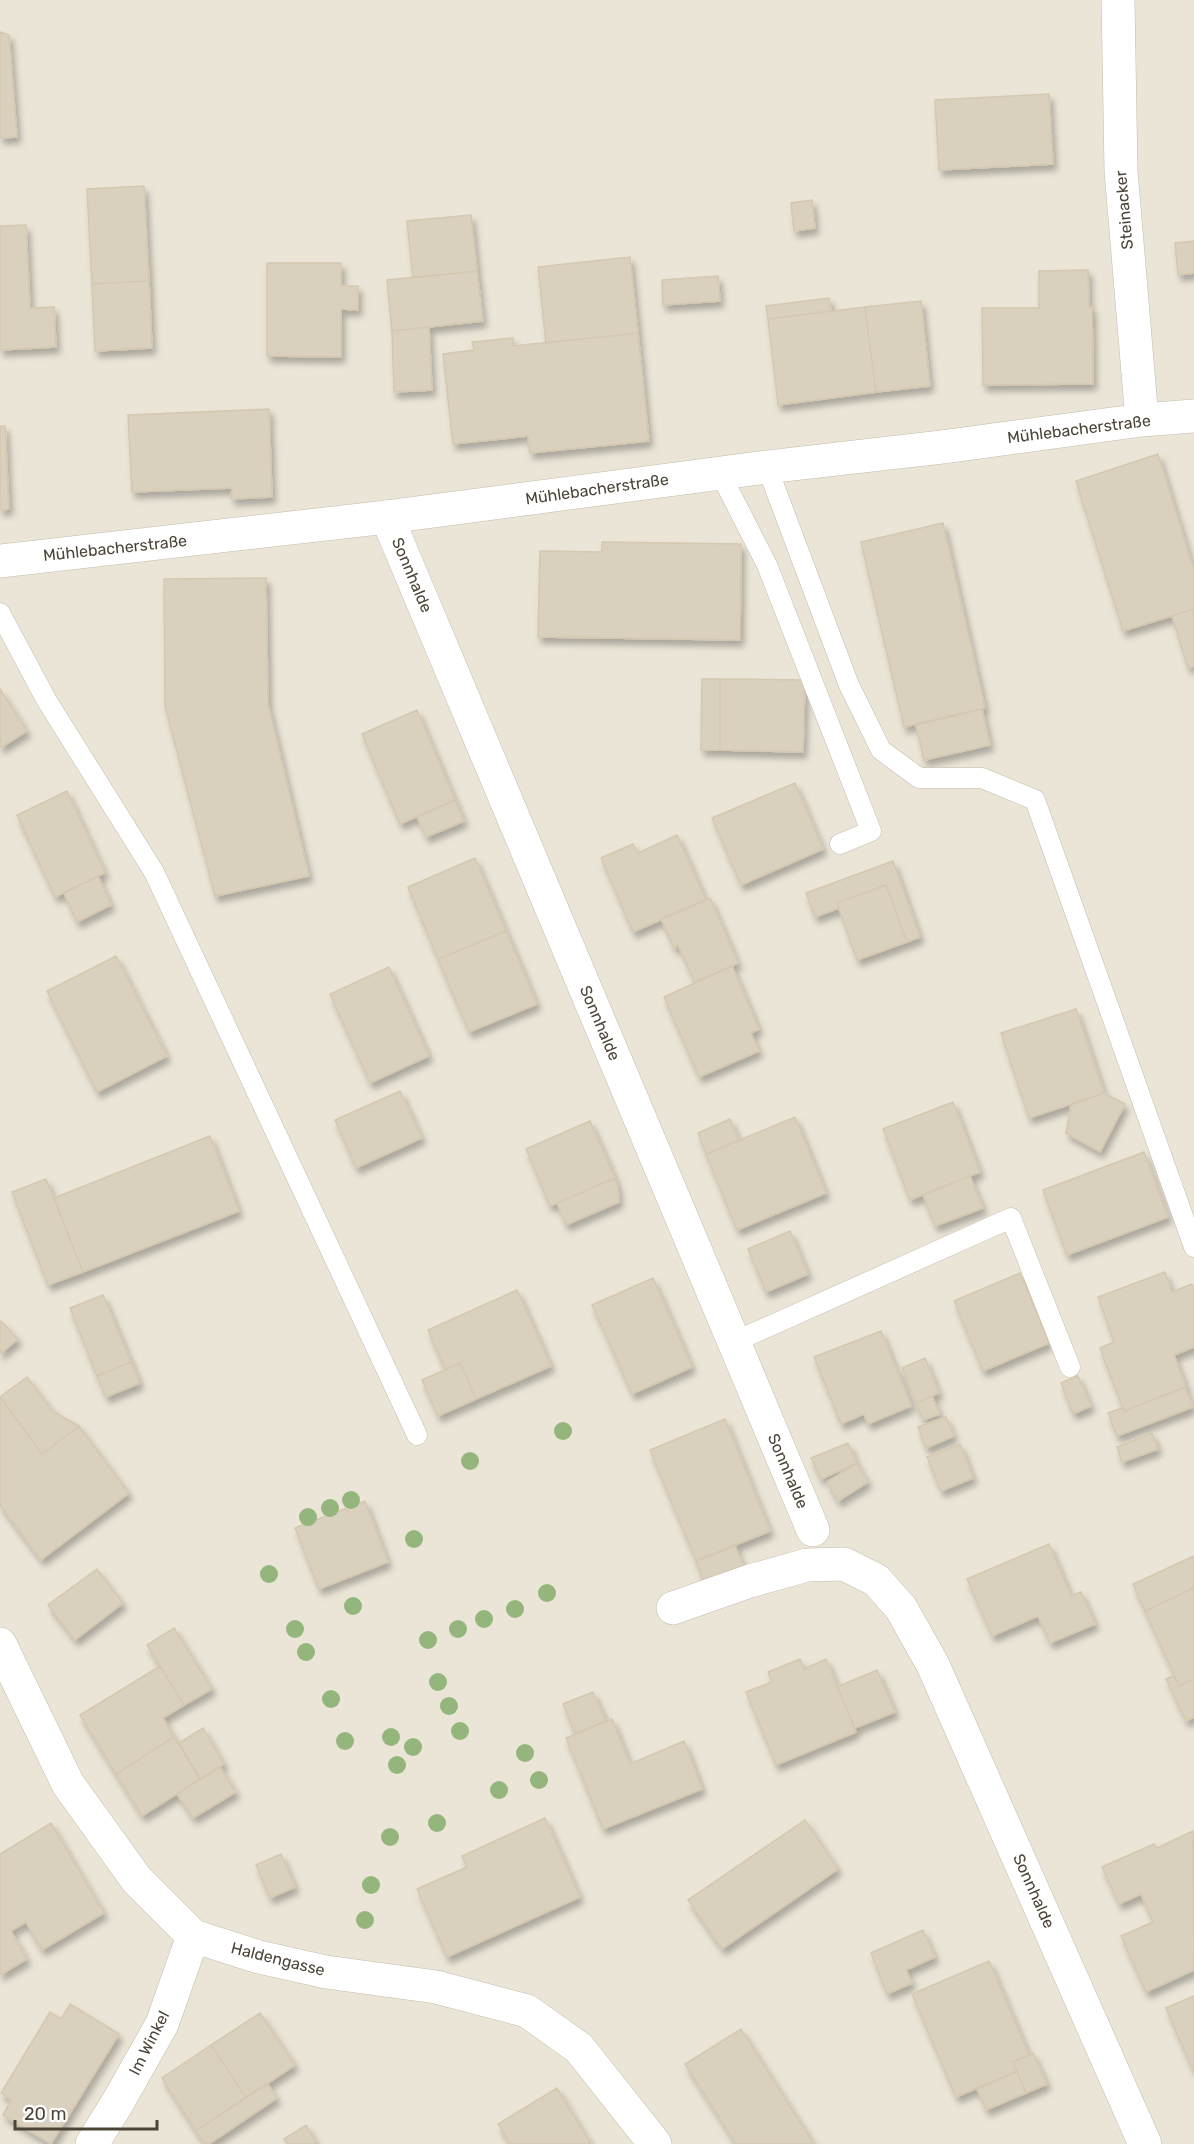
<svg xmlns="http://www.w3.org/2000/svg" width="1194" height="2144" viewBox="0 0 1194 2144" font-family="Rubik,sans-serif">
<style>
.residential{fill:#ebe5d7}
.building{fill:#d9d0be;stroke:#d5c8b0;stroke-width:1.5;filter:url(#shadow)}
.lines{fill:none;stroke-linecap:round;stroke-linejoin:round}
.service-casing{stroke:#c3bcab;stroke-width:21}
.minor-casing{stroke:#c3bcab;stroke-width:34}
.tertiary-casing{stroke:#c3bcab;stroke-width:34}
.service{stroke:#fff;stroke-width:20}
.minor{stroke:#fff;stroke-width:33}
.tertiary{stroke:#fff;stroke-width:33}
.tree{fill:#94b67d}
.labels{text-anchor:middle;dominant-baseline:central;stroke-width:4.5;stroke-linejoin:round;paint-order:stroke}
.street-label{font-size:16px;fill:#4b4437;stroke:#fff}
</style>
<defs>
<filter id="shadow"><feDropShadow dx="3.5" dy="6" stdDeviation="3" flood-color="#0004"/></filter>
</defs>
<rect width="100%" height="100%" fill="#f6f3ea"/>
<!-- residential -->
<path class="residential" d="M0,0h1194v2144h-1194z"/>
<!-- building -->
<path class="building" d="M0,32l9,3 8,102 -17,1z
M1049,94l4,70 -114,6 -4,-70z
M144,186l5,95 -57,3 -5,-95z
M812,200l3,28 -21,3 -3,-28z
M471,215l6,56 -64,7 -6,-57z
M26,225l4,83 24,-1 2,40 -56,3v-124z
M1194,241v32l-16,2 -3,-32z
M630,257l8,76 -92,10 -8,-76z
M267,263h74v23h17v24l-17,-1v48l-74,-1z
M1088,270l1,37h3l1,77 -110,1 -1,-77h57v-37z
M477,271l6,50 -91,10 -5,-51z
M718,276l2,25 -57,4 -1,-25z
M149,281l3,67 -57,3 -3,-67z
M829,298l2,13 -63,8 -2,-13z
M921,301l9,85 -54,6 -11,-85z
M865,307l11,85 -98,13 -10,-86z
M429,327l3,63 -38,2 -2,-61z
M638,333l11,108 -119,12 -2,-17 -75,8 -10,-90 31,-4 -2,-8 41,-4v8z
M269,409l3,88 -41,2 1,-11 -100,4 -4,-77z
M0,426h5l4,83 -9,1z
M1158,454l36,117v38l-71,22 -47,-150z
M943,523l42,185 -81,19 -43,-185z
M602,542l139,2 -1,96 -202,-3 2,-86 62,1z
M266,578l2,126 41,172 -94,20 -50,-190 -1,-127z
M1194,609v57l-6,2 -16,-52z
M702,679h18v71h-19z
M720,679l85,1 -2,72 -83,-2z
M0,689l27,42 -27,17z
M982,709l8,36 -66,15 -8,-35z
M417,710l38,90 -55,24 -38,-90z
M795,783l28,66 -82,36 -29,-67z
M67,791l38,82 -50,24 -38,-82z
M455,800l9,21 -38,16 -9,-20z
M677,835l29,65 -73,32 -32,-74 32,-14 5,9z
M475,858l31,73 -68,28 -30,-72z
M893,861l27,76 -13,5 -21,-57 -49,18 2,5 -24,9 -9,-24z
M98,876l13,29 -34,17 -13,-29z
M886,885l21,57 -50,18 -20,-57z
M710,898l28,65 -43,19 -17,-37 -4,3 -13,-29z
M506,931l31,73 -68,28 -31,-73z
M116,956l51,100 -70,36 -50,-101z
M732,966l27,63 -8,4 8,18 -60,26 -35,-80z
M389,967l40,89 -59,27 -40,-89z
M1076,1009l28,84 -75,25 -28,-85z
M400,1091l22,47 -66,30 -21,-48z
M1104,1093l21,11 -25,48 -34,-19 5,-28z
M953,1102l27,70 -70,28 -27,-71z
M795,1117l31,76 -89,37 -31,-76z
M730,1119l9,21 -33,14 -8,-21z
M590,1121l25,57 -65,28 -24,-57z
M210,1136l29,75 -156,61 -29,-74z
M1144,1152l24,65 -101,38 -24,-65z
M970,1176l13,32 -48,18 -12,-31z
M615,1178l3,9 1,15 -53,23 -9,-22z
M46,1179l37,93 -35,13 -36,-93z
M790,1231l18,43 -42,18 -18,-43z
M1165,1272l7,20 20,-8 2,5v58l-20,8 12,32 -62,24 -24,-63 14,-6 -16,-45z
M1020,1273l29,70 -66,28 -29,-70z
M653,1278l39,89 -60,27 -40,-89z
M517,1290l34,76 -75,33 -16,-36 -15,7 -17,-40z
M103,1295l28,67 -34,14 -27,-68z
M1,1321l17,18 -18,15v-32z
M881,1331l30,75 -43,18 -4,-10 -23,10 -27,-67z
M925,1358l14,35 -23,10 -14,-35z
M131,1362l9,21 -34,14 -9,-21z
M460,1363l16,36 -38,17 -16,-36z
M1078,1376l13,30 -18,8 -12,-31z
M27,1377l26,34 26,15 -37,28 -42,-57z
M1185,1387l8,20 -76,29 -9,-23 14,-5 2,3z
M932,1396l8,18 -17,6 -7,-17z
M0,1397l42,57 37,-28 50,67 -88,67 -41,-55z
M946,1417l8,19 -28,12 -8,-21z
M725,1419l45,112 -74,30 -46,-111z
M1152,1433l6,16 -36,13 -5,-15z
M848,1443l9,20 -36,16 -10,-21z
M960,1444l13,34 -32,13 -14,-34z
M857,1463l11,19 -30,19 -11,-19z
M365,1501l23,61 -69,27 -24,-61z
M1049,1544l22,52 10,-4 14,32 -45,19 -12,-27 -46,20 -25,-57z
M735,1546l9,21 -40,16 -8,-22z
M1194,1556v32l-49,23 -12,-27z
M97,1569l26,34 -48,37 -27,-35z
M1194,1588v91l-15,7 -34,-75z
M174,1628l38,61 -28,16 -37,-60z
M800,1659l4,10 22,-10 30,73 -80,33 -30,-73 26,-10 -4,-10z
M160,1666l24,39 -21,13 11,19 -58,37 -36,-59z
M877,1670l18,42 -40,16 -18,-41z
M1174,1676l5,10 15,-7v38l-8,4 -20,-42z
M593,1692l13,29 -31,13 -12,-30z
M612,1719l18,45 54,-23 18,48 -99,40 -37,-91z
M203,1728l21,36 -24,15 -21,-36z
M174,1737l26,42 -58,37 -26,-42z
M220,1767l16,25 -43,26 -16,-24z
M545,1818l35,79 -133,60 -30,-68 50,-22 -5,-11z
M805,1820l33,49 -116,80 -34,-49z
M51,1823l53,90 -62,37 -16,-28 -15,9 16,28 -27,16v-121z
M1193,1831l1,139 -48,22 -25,-56 32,-14 -12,-28 -22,10 -17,-37 52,-23 3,4z
M281,1854l14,33 -25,11 -14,-33z
M923,1930l12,27 -29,13 6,13 -25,11 -16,-41z
M989,1961l40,94 -16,7 4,9 -61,26 -44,-103z
M1194,1996v77l-28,-65z
M70,2004l49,30 -68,110 -48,-29 8,-15 -10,-7 49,-81 11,7z
M260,2013l35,52 -49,33 -35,-53z
M741,2029l73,115h-78l-51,-80z
M211,2045l35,53 -50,33 -34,-53z
M1033,2053l14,31 -21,9 -13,-31z
M1017,2071l9,22 -40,17 -9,-21z
M267,2083l10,15 -68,46h-4l-9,-13z
M557,2088l34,56h-81l-12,-20z
M306,2125l10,17 -3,2h-26l-3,-5z"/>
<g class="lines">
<defs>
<path id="service" d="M767,467l82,218 32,65 38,28h63l53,22 159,447
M720,473l47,92 104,266 -31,13
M0,613l47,88 107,171 263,563
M734,1342l277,-124 59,149"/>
<path id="minor" d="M387,517l426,1013
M673,1608l77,-27 57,-16 37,-1 32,16 25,28 32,57 212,479
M92,2144l26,-42 44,-78 31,-88"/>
<path id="tertiary" d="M1118,0l3,171 21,249
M0,561l387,-44 380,-50 175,-20 200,-27 52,-4
M0,1644l68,140 69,96 56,56 66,21 67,15 110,15 91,24 52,37 76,96"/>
</defs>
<!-- service casing -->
<use href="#service" class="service-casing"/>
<!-- minor casing -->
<use href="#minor" class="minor-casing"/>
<!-- tertiary casing -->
<use href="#tertiary" class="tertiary-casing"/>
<!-- service -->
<use href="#service" class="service"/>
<!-- minor -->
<use href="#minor" class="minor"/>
<!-- tertiary -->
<use href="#tertiary" class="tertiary"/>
</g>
<!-- trees -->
<g class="tree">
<circle cx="563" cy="1431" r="9"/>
<circle cx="470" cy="1461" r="9"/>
<circle cx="351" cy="1500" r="9"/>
<circle cx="330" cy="1508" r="9"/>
<circle cx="308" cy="1517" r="9"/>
<circle cx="414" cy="1539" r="9"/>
<circle cx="269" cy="1574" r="9"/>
<circle cx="547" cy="1593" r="9"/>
<circle cx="353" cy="1606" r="9"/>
<circle cx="515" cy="1609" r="9"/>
<circle cx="484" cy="1619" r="9"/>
<circle cx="295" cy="1629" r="9"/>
<circle cx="458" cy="1629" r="9"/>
<circle cx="428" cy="1640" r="9"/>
<circle cx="306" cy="1652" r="9"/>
<circle cx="438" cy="1682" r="9"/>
<circle cx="331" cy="1699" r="9"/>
<circle cx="449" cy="1706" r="9"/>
<circle cx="460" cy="1731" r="9"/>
<circle cx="391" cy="1737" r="9"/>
<circle cx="345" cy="1741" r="9"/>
<circle cx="413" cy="1747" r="9"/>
<circle cx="525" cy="1753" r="9"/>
<circle cx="397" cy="1765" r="9"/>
<circle cx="539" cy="1780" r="9"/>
<circle cx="499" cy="1790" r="9"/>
<circle cx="437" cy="1823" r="9"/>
<circle cx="390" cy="1837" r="9"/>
<circle cx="371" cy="1885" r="9"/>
<circle cx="365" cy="1920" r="9"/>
</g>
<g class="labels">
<!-- street labels -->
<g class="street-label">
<text transform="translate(1124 210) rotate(-95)">Steinacker</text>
<text transform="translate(1079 429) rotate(-7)">Mühlebacherstraße</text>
<text transform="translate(597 489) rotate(-8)">Mühlebacherstraße</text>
<text transform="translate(115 548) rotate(-6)">Mühlebacherstraße</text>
<text transform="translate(412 575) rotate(67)">Sonnhalde</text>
<text transform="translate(600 1023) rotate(67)">Sonnhalde</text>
<text transform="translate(788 1471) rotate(67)">Sonnhalde</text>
<text transform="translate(1034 1891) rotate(66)">Sonnhalde</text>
<text transform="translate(278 1959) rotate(14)">Haldengasse</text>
<text transform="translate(149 2043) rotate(-63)">Im Winkel</text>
</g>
</g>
<!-- scale -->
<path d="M15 2120v9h142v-9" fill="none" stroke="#4b4437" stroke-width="3"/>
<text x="24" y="2120" font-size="18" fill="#4b4437" stroke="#ffffff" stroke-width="4.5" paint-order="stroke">20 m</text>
</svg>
